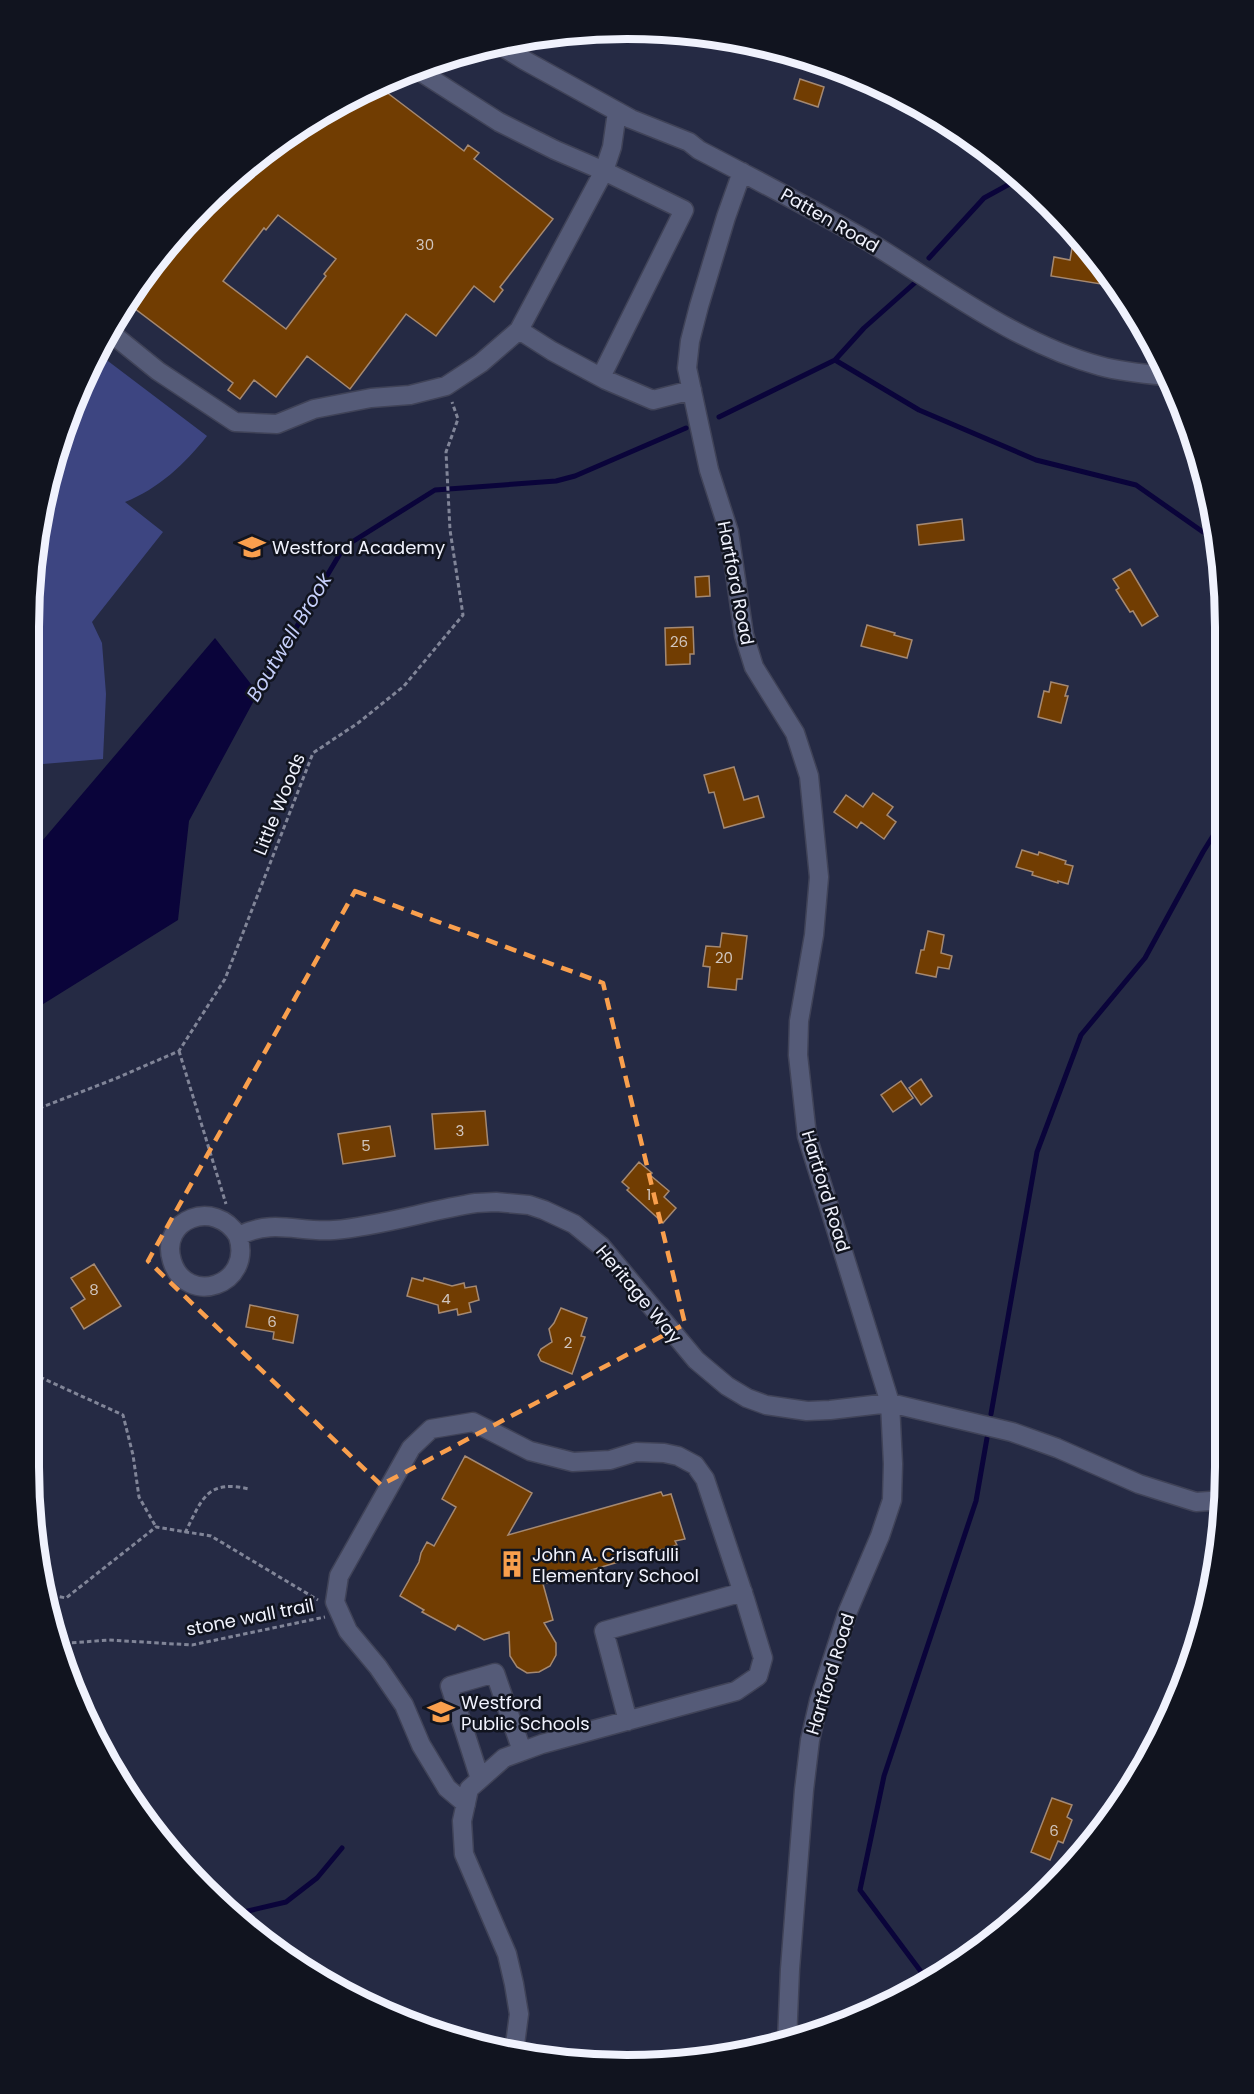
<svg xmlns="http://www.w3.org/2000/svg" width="1254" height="2094" viewBox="0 0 1254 2094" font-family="Poppins,sans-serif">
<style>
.green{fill:#3d4581}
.water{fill:#0a043a}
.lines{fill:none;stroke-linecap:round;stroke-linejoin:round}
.stream{stroke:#0a043a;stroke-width:5}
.building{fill:#713d02;stroke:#a58972;stroke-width:1.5;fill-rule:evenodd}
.minor-casing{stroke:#404358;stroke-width:21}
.path{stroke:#818598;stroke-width:3;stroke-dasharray:4.5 3;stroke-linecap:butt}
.minor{stroke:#555b78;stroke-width:18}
.marked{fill:none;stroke:#f99f4d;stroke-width:4.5;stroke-dasharray:12 8;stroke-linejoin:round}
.labels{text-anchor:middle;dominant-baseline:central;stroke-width:5;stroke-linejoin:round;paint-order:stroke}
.number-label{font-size:15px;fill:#d0c5be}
.street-label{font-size:18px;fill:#f0f2fd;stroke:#11141f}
.poi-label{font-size:18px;fill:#f0f2fd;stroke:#11141f;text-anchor:start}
.water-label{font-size:20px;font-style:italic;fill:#c6cffa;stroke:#11141f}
.rim{fill:none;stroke:#f0f2fd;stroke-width:8}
</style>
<rect width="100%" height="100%" fill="#252a44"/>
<!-- green -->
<path class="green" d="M100,355l107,81c-22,28 -49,53 -82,66l38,30 -71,90 10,21 4,51 -3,65 -72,6 -1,-177 30,-154z"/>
<!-- water -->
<path class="water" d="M215,638l43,55 -69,128 -11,99 -146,91 -1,-157z"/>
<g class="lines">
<!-- stream -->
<path class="stream" d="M929,258l55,-60 33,-18
M835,360l84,50 117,50 100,25 67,47 15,5
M719,417l116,-57 29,-32 54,-48
M255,697l89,-150 91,-57 121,-9 19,-5 111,-48
M991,1414l46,-262 44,-117 64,-77 58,-106 18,-29
M235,1914l51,-12 31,-24 25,-30
M928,1981l-68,-91 24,-114 92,-275 11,-63"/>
</g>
<!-- building -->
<path class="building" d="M800,79l24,8 -6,20 -24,-8z
M377,85l87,66 4,-6 11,8 -5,6 79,60 -53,68 3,3 -9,12 -20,-16 -38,50 -30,-22 -56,75 -43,-33 -31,41 -22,-17 -14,19 -12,-9 5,-7 -107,-81 4,-8 28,-34 6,5 54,-71 2,1 11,-13 64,-53zM278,215l58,44 -12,15 2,2 -40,53 -63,-48 41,-53 2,2z
M1072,248l18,3 18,25 -1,9 -56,-9 3,-19 16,3z
M962,519l2,21 -45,5 -2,-20z
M1130,569l28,47 -16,10 -9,-15 -3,1 -14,-22 3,-2 -6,-9z
M709,576l1,20 -14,1 -1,-20z
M867,625l28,8 -1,2 18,5 -5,18 -46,-12z
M693,627l1,27h-4v10l-24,1 -1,-37z
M1051,682l17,4 -3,10h3l-7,27 -23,-6 6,-26 5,1z
M734,767l10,33 14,-4 6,21 -40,11 -10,-36 -5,1 -5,-18z
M873,793l20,14 -6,8 9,7 -12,17 -23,-17 -4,6 -23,-16 12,-17 17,12z
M1022,850l16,5 1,-3 27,9 -1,3 8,2 -5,18 -10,-3v2l-26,-8 1,-3 -17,-5z
M928,931l16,4 -3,18 11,3 -3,13 -11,-2 -2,10 -20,-4 5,-23h3z
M722,933l25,3 -5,43h-5l-1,11 -28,-3 2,-20 -7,-1 3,-20 14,1z
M921,1079l11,17 -11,9 -12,-17z
M901,1081l12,17 -20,14 -12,-17z
M485,1111l3,34 -53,4 -3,-35z
M390,1126l5,30 -52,8 -5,-30z
M639,1162l13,11 -2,2 19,16 -5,6 12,11 -13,15 -36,-33 2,-2 -7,-6z
M94,1264l27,42 -37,23 -13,-21 14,-9 -14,-21z
M412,1278l11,3 1,-3 28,8 12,-3 1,5 11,-2 3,14 -10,3 2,9 -13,3 -1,-6 -18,4 -1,-8 -31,-9z
M250,1305l48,10 -5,28 -20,-4 1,-7 -28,-5z
M561,1308l26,10 -6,18 4,1 -13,37 -31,-13 -3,-6 3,-6 11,-7 -3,-13 5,-6z
M465,1456l67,37 -24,42 153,-43 2,4 8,-2 14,45 -10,2 2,4 -134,39 10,36 -9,3 12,20v12l-6,11 -11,6 -12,1 -10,-6 -7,-11 -1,-24 -25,8 -26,-15 -3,5 -33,-18 2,-2 -24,-14 19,-34 2,-9 6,-11 7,4 22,-39 -14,-8z
M1052,1798l20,7 -5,12 5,3 -9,23 -5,-2 -8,19 -19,-8z"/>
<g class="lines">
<defs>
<path id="minor" d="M498,44l26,16 107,59 58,23 10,8c58,30 116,60 172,93 72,44 147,101 229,123 22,6 45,8 67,10
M416,69l83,53 56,28 49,21 8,-24 5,-35
M742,172l-16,45 -27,89 -9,35 -3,27 22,102 20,62 15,103 10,32 41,66 14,43 10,101 -5,58 -15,86 -1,34 9,81 83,267 3,61 -1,36 -12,36 -32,75 -29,90 -9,39 -6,50 -14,179 -3,72
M519,330l85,-159 80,39 -83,167
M111,333l47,38 77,51 42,2 37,-15 57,-11 39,-3 36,-9 35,-23 38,-33 33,21 54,29 47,20 39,-10
M238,1236c16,50 -52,71 -66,25 -13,-42 43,-63 66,-25 37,-18 60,-3 96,-6 48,-4 95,-20 142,-27l20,-1 33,3 15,5 30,14 27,22 95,114 31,26 20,12 19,7 41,6 23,-1 60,-7 122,29 45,16 82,36 57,18 28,-2
M628,1721l-24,-90 139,-39
M480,1779l-30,-93 45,-13 27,78
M466,1804l-19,-16 -26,-43 -17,-40 -26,-38 -30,-36 -13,-29 4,-26 72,-128 20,-19 42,-7 57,29 43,11 37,-2 26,-8 28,1 14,3 17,9 10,14 40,120 18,59 -5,18 -22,15 -194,53 -38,14 -35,31 -7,32 2,33 43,100 7,30 5,30 -5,38"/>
</defs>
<!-- minor casing -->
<use href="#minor" class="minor-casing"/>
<!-- path -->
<path class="path" d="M179,1051l47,153
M32,1111l85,-33 62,-27 46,-72 88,-226 45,-30 46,-37 59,-71 -13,-85 -4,-78 12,-33 -6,-17
M33,1374l90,41 10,40 6,42 17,30
M185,1533c17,-34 22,-54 64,-44
M45,1594l21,4 90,-71 55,9 107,64
M57,1644l52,-4 83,5 133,-28"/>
<!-- minor -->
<use href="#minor" class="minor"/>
</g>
<!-- marked area -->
<path class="marked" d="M355,891l248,92 82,341 -304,161 -233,-224z"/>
<!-- icons -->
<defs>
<symbol id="school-bare" viewBox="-9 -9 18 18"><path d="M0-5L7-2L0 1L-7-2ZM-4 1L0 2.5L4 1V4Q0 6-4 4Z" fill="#f99f4d" stroke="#11141f" stroke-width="2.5" paint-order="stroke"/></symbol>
<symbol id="building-bare" viewBox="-9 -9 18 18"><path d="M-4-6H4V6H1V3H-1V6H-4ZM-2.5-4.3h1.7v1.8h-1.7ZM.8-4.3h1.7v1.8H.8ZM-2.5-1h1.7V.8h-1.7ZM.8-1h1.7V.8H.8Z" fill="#f99f4d" stroke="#11141f" stroke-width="2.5" paint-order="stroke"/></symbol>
</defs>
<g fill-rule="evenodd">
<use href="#school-bare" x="233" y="528" width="38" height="38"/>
<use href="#building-bare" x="493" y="1545" width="38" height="38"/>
<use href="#school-bare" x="422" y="1693" width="38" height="38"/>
</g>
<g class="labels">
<!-- number labels -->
<g class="number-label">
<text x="425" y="244">30</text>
<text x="679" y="641">26</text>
<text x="724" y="957">20</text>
<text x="460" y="1130">3</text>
<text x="366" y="1145">5</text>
<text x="649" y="1194">1</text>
<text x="94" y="1289">8</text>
<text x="446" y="1298">4</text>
<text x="272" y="1321">6</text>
<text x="568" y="1342">2</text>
<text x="1054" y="1830">6</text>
</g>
<!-- street labels -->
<g class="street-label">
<text transform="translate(830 220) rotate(30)">Patten Road</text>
<text transform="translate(736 583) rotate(79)">Hartford Road</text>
<text transform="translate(279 804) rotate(-68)">Little Woods</text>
<text transform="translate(826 1191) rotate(73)">Hartford Road</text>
<text transform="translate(639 1294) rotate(50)">Heritage Way</text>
<text transform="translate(250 1617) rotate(-11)">stone wall trail</text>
<text transform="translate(830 1674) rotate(-73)">Hartford Road</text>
</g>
<!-- poi labels -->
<g class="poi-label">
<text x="272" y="547">Westford Academy</text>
<text x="532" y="1554">John A. Crisafulli<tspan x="532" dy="21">Elementary School</tspan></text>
<text x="461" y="1702">Westford<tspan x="461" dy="21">Public Schools</tspan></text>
</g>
<!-- water labels -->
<g class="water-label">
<text transform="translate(289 637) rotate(-59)">Boutwell Brook</text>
</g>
</g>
<!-- crop -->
<path d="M0 0H1254V2094H0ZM627 39H627A588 588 0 0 1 1215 627V1467A588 588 0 0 1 627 2055H627A588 588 0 0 1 39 1467V627A588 588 0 0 1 627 39Z" fill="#11141f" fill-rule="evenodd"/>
<path class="rim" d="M627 39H627A588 588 0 0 1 1215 627V1467A588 588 0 0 1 627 2055H627A588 588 0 0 1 39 1467V627A588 588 0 0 1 627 39Z"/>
</svg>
